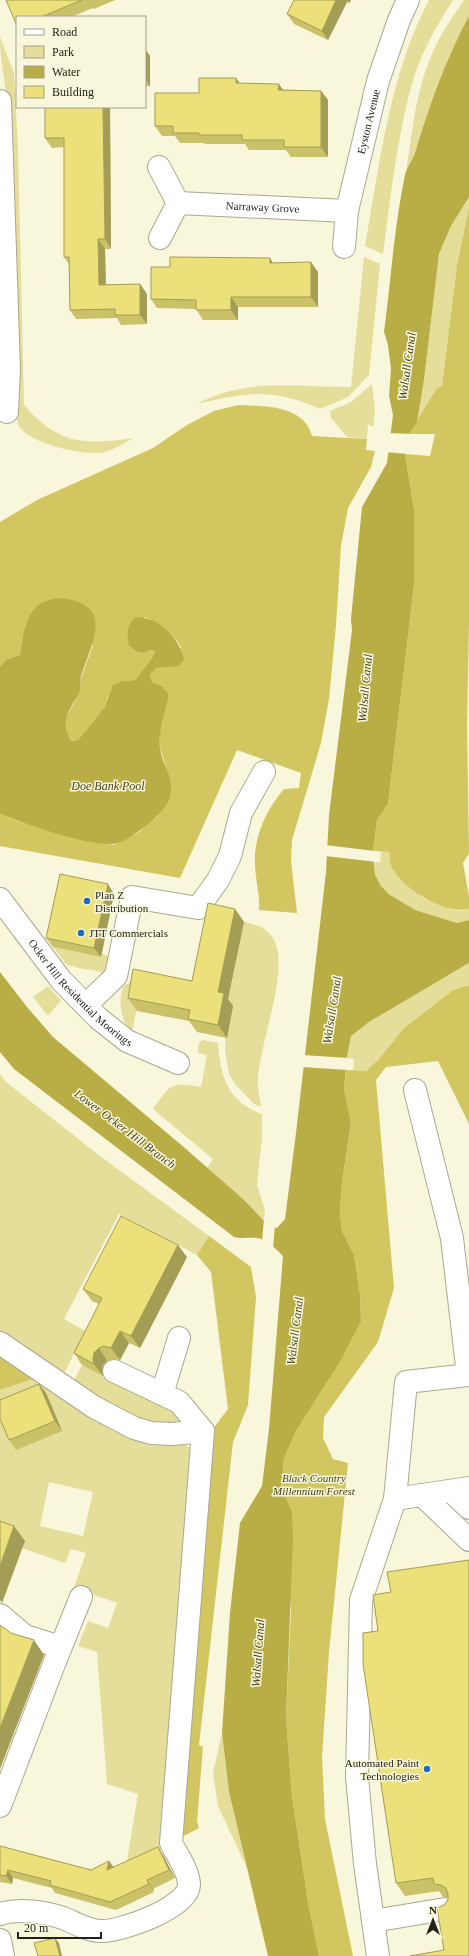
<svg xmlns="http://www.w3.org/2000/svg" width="469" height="1956" viewBox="0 0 469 1956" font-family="'Times New Roman',serif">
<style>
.green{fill:#e4de9a;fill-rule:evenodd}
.forest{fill:#d2c660}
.water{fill:#b9ae45}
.pier{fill:#f8f6db}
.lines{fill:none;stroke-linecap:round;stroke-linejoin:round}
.minor-casing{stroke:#aaa88f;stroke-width:24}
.minor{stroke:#fff;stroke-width:22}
.wall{fill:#cac168}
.shaded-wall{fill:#a49d55}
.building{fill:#ebe079;stroke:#a49d55}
.poi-dot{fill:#1e6bba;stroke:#f8f6db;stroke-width:1.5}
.labels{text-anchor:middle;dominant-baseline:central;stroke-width:3;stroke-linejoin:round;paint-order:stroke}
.street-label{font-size:11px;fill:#232219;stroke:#f8f6db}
.poi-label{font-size:11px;fill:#232219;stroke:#f8f6db;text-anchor:start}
.park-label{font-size:11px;font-style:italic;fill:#454014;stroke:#f8f6db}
.water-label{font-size:12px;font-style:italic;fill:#484318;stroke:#f8f6db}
</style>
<rect width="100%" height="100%" fill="#f8f6db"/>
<!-- green -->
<path class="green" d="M429,0h24c-15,24 -30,49 -39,77 -17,57 -23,118 -31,177l-18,-8c15,-83 24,-170 64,-246z
M464,0h5v16l-24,52 -17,44 -17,53 -5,8c6,-38 9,-78 24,-114 8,-21 21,-40 34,-59z
M0,37l14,36 4,76 6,256c34,40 61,40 110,33 -10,5 -24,14 -34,15 -20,1 -65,-8 -79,-24 -3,-3 -4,-9 -5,-14l-9,-312c-2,-22 -7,-43 -7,-66z
M469,197v10l-12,58 -15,122 -5,1 -20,34 7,-42 15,-126 12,-28z
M364,257l16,7 -11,111 -21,22 -28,12c-47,-21 -75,-17 -123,-5 51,-27 100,-17 154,-17z
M372,384l3,26 -2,17 -5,-3 -1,15 -20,-2 -16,-19 -1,-7 21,-9z
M381,852h8l3,15 32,32 18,7 18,5 9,-2v11l-12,3 -42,-13 -13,-6 -12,-9 -9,-9 -6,-11v-13h5z
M244,922c15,2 29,9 33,26 8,32 -16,94 -19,129 -1,9 2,21 3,30l-8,-4 -18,-19 -6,-10 -4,-24 2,-45z
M53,947l48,10 1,-3 8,3 -1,10 -5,5 -26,-4 -12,-4z
M469,963v22l-16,5 -49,38 -26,32 -12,11h-13l1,-12 -7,-1 4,-23 18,-13z
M134,980l8,2 -10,50c-11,-8 -15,-34 -8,-46z
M48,986l13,14 -13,16 -15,-19z
M204,1040l14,3c2,33 10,59 44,71v24l-5,46 8,27 -1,9 -57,-52 6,-9 -60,-50c18,-25 17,-27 48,-22l6,-32 -9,-2 1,-11z
M0,1074l6,8 94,74 109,80 -12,19 -78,-41 -55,105 21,12 -22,45 -63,-41z
M82,1365l92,45 10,14 -35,1 -77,-41z
M36,1378l147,65 7,5 -25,399 -39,20 12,-73 -31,-10 -10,-132 -19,-6 10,-25 20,7 9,-25 -43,-15 12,-35 -15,-4 -6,14 -43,-15 -22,-16v-142zM49,1482l44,10 -10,44 -43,-10z
M222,1733l7,59 18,76 -29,-62 -5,-33z"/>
<!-- forest -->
<path class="forest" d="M469,207v415l-2,104 2,127 -6,10 6,33v13c-26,5 -64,-19 -77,-41 -2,-4 -2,-11 -3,-16l-16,-1 4,-31 11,-16 26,-219v-76l-9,-55 25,2 5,-22h-26l28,-46 5,-2 15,-121z
M238,405c25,1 66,0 74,31l55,3 -1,11 9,1 -4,16 -23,41 -7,38 -5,79 -7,74 -8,44 -29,97 -1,21 6,52 -38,-3c1,-13 -2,-22 -3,-34 -5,-33 7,-62 28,-87l15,-1 2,-15 -64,-23 -57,128 -180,-32v-32l18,7 95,24 26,-13 19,-16 13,-34 -11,-34v-16l9,-38 -6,-7 -11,-5 -2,-7 6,-7 9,-1 16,-20c-9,-15 -20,-22 -36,-30l-16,29 9,6 7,1 5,-3 5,1 -3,7 -17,22 -12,1 -15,15 -4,12 -26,32 -7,1 -5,-9v-15l13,-23 2,-16 12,-33 -71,-6 -2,16 -13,4 -7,7v-144l37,-22 116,-52 34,-23 27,-14z
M469,985v139l-31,-63 -52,6 -10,13 18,208 -16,54 -54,75 -1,21 10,21 15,4 -19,189 -7,105 3,62 28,137h-34l-11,-54 -16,-106 -6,-78 5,-108 -10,-122 3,-30 12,-27 44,-69 21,-40 -1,-28 -6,-39 -12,-24 -2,-18 2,-31 9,-59 -7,-34 2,-19 20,1 12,-11 26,-32 49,-38z
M209,1236l42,31 5,30 -8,108 -15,37 -34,303 4,2 -6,74 2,7 -21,11 34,-409 16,-21 -17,-137 -14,-17z
M0,1350l36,28 -36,12z"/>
<!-- water -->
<path class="water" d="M469,16v181l-18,29 -12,28 -15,126 -7,42 -8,12 -4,20 9,55v76l-26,219 -11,16 -4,31 2,24 6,11 9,9 25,15 42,13 12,-3v43l-100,59 -18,14 -4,21 -3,32 7,34 -9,59 -2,31 2,18 12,24 6,39 1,28 -21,40 -44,69 -12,27 -3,30 11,24 1,26 -7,180 6,78 16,106 11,54h-51l-39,-164 -7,-59 8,-120 10,-90 22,-37 7,-57 14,-173c-6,-6 -17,-18 -27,-18 -8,-1 -14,1 -22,-1l-220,-168 -14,-17v-80l27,35 26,30 133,112 58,51 25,26 8,2 8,-9 11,-86 30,-261 3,-57 23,-185 -1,-11 11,-112 25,-44 6,-48 -4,-19 2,-27 -3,-24 -4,-13c7,-52 10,-105 21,-157 1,-6 7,-14 10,-22 14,-47 31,-94 54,-137z
M60,598c55,6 33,42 21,78 -1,5 0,12 -2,18 -2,4 -6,8 -8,13 -7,11 -7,23 0,34l7,-1 26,-32 9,-23 10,-4 12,-1 17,-22 3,-7 -5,-1 -5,3 -7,-1 -9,-6c-2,-12 -3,-19 6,-29 25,0 44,20 49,43l-6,6 -22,2 -6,7 2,7 11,5 6,7c-3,18 -11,36 -9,54 2,17 13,26 11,44 -1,12 -12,22 -20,30 -9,7 -28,22 -39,22 -29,1 -85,-20 -112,-30v-148l7,-7 13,-4c2,-16 5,-36 16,-48 6,-6 16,-8 24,-9z"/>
<!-- pier -->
<path class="pier" d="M389,433l23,1 -5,20 -21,-2z
M325,845l50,6 2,11 -52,-6z
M302,1055l47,3 -1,12 -47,-3z
M264,1218l6,6 5,1 -2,24 -11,-7z"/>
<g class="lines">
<defs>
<g id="minor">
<path d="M0,101l9,269 -2,42"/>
<path d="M159,167l19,36"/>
<path id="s1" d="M160,238l18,-35 169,8"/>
<path id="s2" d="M344,247l3,-36 31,-130 21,-61 9,-20"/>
<path id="s3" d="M0,899l61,81 37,38 29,23 51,22"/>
<path d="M86,1005l30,-29 16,-79 66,11 20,-28 12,-24 11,-43 23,-41"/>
<path d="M415,1090l37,148 16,137"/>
<path d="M0,1343l94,64 40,21 17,5 21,1 31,-3 -32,412c6,12 18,28 18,42 -1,23 -69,47 -88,46 -13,0 -26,-8 -38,-13 -18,-6 -44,-10 -63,-4"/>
<path d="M114,1371l65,31 24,29"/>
<path d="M162,1394l17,-56"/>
<path d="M451,1491l18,17"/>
<path d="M422,1495l47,45"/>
<path d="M395,1499l11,-117 63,-7"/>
<path d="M0,1615l25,21 35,11"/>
<path d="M0,1806l54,-142 27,-67"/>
<path d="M373,1921l72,-12"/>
<path d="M0,1940l3,16"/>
<path d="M378,1956l-13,-92 -8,-87 4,-177 34,-101 74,-11"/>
</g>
</defs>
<!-- minor casing -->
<use href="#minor" class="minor-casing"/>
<!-- minor -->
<use href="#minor" class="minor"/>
</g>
<!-- wall -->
<path class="wall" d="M6,0h109l-21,9 -1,-1 -22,9h-54z
M294,0h57l-2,3 -2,-1 -19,38 -34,-16 -7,-10z
M145,49l5,7v30h-5z
M240,83l43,7 38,1 7,9v57h-37l-5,-7h-37l-4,-6h-40l-1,-1h-24l-5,-7h-13l-7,-10 44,-33z
M110,107l1,142h-6l1,36 34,-1 7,10v30l-26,1 -4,-7 -41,1 -6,-9 -1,-46 -5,-7v-110l-12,1 -7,-10z
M273,263l45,9v35h-80v13h-35l-7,-11 -39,-1 -6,-9 19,-32z
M114,894l-13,63 -48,-10 -7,-9z
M235,909l9,13 -16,77 5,7 -6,32 -30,-6 -8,-11 -52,-10 -9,-13 64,-17z
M187,1257l-47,91 -11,-5 -9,17 -7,-1 -6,2 -4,4 -1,7 1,4 -21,-11 -8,-12 25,-49 -7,-3 -9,-12z
M39,1384l7,9 16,38 -46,19 -7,-10z
M378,1631l91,325 -25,-6v-45l4,-5v-3h-5l-4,-6 -34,5 -9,-13z
M0,1846l91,24 22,-3 50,-12 12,23 -22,11 1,3 -38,18 -61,-17 -3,-5 -39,-10 -1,6 -12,-2z"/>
<!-- shaded-wall -->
<path class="shaded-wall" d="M336,0h10l1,2 -19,38 -6,-9z
M347,0h4l-2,3z
M145,49l5,7v30l-5,-7z
M236,78l7,10 -7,-5z
M279,84l6,9 -7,-3z
M321,91l7,9v57l-7,-10z
M103,107h7l1,142 -6,-10z
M98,239l7,10 1,45 -7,-9z
M270,258l6,10 -6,-5z
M311,262l7,10v35l-7,-10z
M140,284l7,10v30l-7,-9z
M231,297l7,10v13l-7,-10z
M108,884l6,10 -13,63 -7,-9z
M235,909l9,13 -16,77 5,7 -6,32 -9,-13v-33z
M178,1245l9,12 -47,91 -9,-12z
M120,1331l9,12 -9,17 -9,-12z
M99,1348l8,13 -4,4 -1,7 1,4 -9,-12 -1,-5 1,-6z
M39,1384l7,9 16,38 -7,-10z
M14,1526l11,15 -23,62 -2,-3v-34z
M34,1640l10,15 -44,114v-41z
M158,1847l5,8 12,23 -6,-8z
M109,1861l6,8 -8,1z
M8,1870l5,8 -1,6 -6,-8z
M147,1880l6,9 1,3 -5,-8z
M55,1938l4,5 3,13h-2z"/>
<!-- building -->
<path class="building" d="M6,0h76l-41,17h-24v9z
M294,0h42l-14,31 -35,-17z
M199,78h37v5l43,1 -1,6 43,1v56h-37v-7h-42v-5h-43v-2h-26v-7h-18v-33h44z
M45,107h58l2,132h-7l1,46 41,-1v31h-25v-6l-45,1 -1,-53h-5v-119h-19z
M170,257l100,1v5l41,-1v35h-80v13h-35v-10l-45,-1v-32h19z
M60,874l48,10 -14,64 -48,-10z
M208,903l27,6 -17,83 6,1 -6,32 -30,-6 2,-9 -62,-12 5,-29 59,12z
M121,1216l57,29 -47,91 -11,-5 -9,17 -7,-2 -5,2 -5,5 -1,6 1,5 -20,-11 28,-55 -19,-9z
M39,1384l16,37 -46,19 -9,-21v-19z
M0,1521l14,5 -14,40z
M469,1560v396h-59l34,-6 -7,-42 7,-3 4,-5v-6l-2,-6 -5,-3 -7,-1 -1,-6 -37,5 -33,-219v-31l15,-2 -5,-36 18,-3 -4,-20z
M0,1625l11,8 23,7 -34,88z
M0,1846l91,24 18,-9 -2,9 51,-23 11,23 -22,10 2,4 -39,18 -60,-17 1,-4 -43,-11 -2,6 -6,-1z
M55,1938l5,18h-22l-4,-13z"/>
<!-- markers -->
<g class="poi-dot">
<circle cx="87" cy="901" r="4"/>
<circle cx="81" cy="933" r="4"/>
<circle cx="427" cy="1769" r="4"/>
</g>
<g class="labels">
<!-- street labels -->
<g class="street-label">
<text stroke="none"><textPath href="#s2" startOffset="128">Eyston Avenue</textPath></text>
<text stroke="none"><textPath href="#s1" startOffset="124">Narraway Grove</textPath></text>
<text stroke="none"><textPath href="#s3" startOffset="124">Ocker Hill Residential Moorings</textPath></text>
</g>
<!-- poi labels -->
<g class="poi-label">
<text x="95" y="895">Plan Z<tspan x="95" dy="13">Distribution</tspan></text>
<text x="89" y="933">JTT Commercials</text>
<text x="419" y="1763" text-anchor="end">Automated Paint<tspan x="419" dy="13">Technologies</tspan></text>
</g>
<!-- park labels -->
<g class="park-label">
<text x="314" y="1478">Black Country<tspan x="314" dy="13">Millennium Forest</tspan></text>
</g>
<!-- water labels -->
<g class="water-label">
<text transform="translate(407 366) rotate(-82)">Walsall Canal</text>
<text transform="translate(365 688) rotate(-85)">Walsall Canal</text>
<text x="108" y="786">Doe Bank Pool</text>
<text transform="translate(332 1010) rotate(-81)">Walsall Canal</text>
<text transform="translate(125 1129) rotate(37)">Lower Ocker Hill Branch</text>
<text transform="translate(295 1331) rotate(-83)">Walsall Canal</text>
<text transform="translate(258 1653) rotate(-86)">Walsall Canal</text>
</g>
</g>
<!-- legend -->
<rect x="16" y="16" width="130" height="92" fill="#f8f6db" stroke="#a3a18d"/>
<rect x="24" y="29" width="20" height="6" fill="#ffffff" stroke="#a3a18d"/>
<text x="52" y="36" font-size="12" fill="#232219">Road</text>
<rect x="24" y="46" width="20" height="12" fill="#e4de9a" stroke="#a3a18d"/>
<text x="52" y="56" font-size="12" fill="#232219">Park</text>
<rect x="24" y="66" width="20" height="12" fill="#b9ae45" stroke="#a3a18d"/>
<text x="52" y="76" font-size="12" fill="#232219">Water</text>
<rect x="24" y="86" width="20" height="12" fill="#ebe079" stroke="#a3a18d"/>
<text x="52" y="96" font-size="12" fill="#232219">Building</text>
<!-- north arrow -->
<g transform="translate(433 1920)" stroke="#f8f6db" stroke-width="3" paint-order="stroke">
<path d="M0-3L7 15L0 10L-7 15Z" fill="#232219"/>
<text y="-6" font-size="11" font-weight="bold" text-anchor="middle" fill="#232219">N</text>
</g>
<!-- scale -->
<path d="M18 1932v6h83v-6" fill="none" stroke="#232219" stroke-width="2"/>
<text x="24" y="1932" font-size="12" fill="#232219" stroke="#f8f6db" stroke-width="3" paint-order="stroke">20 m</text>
</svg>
